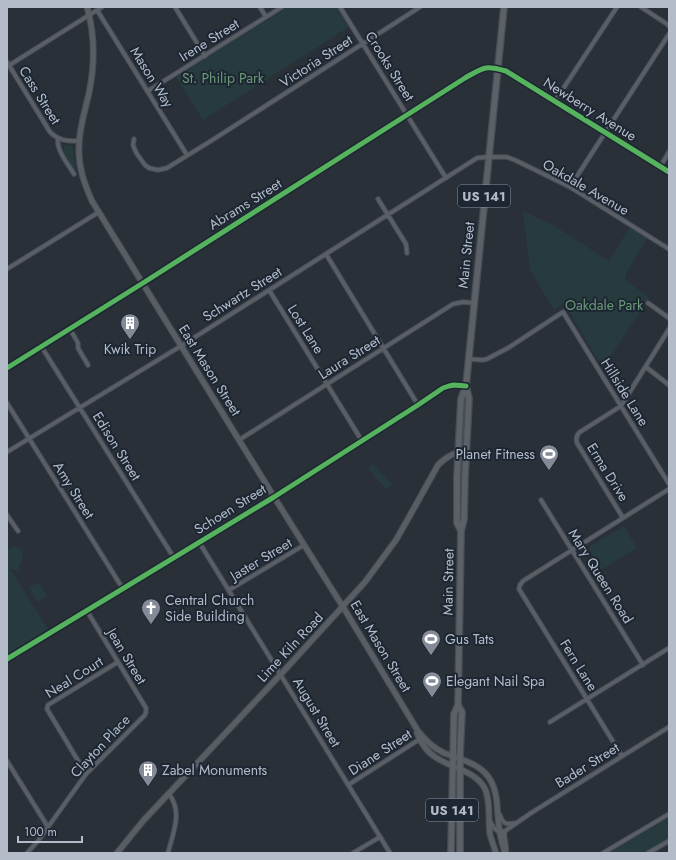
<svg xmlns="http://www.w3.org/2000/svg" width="676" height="860" viewBox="0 0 676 860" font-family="Jost,sans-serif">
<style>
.green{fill:#273a3e}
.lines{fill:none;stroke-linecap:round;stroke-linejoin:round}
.minor-casing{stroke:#484c53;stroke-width:5.5}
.secondary-casing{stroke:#484c53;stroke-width:7}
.primary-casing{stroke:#484c55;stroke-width:8}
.minor{stroke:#5a5e66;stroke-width:3.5}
.secondary{stroke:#595d64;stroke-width:5}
.primary{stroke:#5c6168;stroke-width:5.5}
.cycleway-casing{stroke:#1d2633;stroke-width:8}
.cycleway{stroke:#56b35d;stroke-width:5}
.labels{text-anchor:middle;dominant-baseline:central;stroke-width:4;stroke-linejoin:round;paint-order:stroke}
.shield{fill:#1d2633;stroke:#878f9c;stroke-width:1}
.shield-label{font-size:13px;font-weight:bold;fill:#b4bcc9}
.street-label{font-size:14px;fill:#b4bcc9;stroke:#1d2633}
.park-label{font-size:14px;fill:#6b9a76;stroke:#1d2633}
.poi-label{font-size:14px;fill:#b4bcc9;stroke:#1d2633;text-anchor:start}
</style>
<rect width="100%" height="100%" fill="#2a3038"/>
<!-- green -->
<path class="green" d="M288,7h49l12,20 -146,93 -27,-43z
M68,145h3l2,4 3,23 -12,-19v-6z
M523,211l30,14 56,36 21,-34 17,11 -20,34 -2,7 24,19 -46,70 -39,-65 -10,7 -24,-40z
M373,464l19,20 -5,6 -19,-21z
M624,526l13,22 -36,22 -13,-22z
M13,546l8,3c4,7 1,9 -1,16 -1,2 -1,5 -1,7l-5,-3h-4l38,60 -41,25v-104z
M38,582l10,14 -10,6 -9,-14z
M669,817v21l-25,15h-36z"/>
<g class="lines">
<defs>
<path id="minor" d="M175,7l30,49
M260,7l6,10
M340,7l106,171
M641,7l26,17 2,2
M97,10l90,145
M7,62l43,70c9,9 17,9 29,9
M8,66l94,-59
M148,91l134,-84
M555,101l62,-94
M58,138c-2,12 10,26 16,36
M134,139l-1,6 2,5 2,4 8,11 4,3 9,2 9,-2 47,-29 206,-132
M660,167l9,-15
M570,187l99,-153
M378,199l28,45 1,9
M326,254l92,151
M7,269l92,-57
M269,290l93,151
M648,303l21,15
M70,329l8,14v5l10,17
M41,346l133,212
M469,359l14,1 4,-1 21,-11 55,-36 106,172
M646,367l23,18
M7,368l136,-85 322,-205c19,-11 20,-13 41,-7l163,101
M7,403l116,186
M239,440l214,-136 10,-2 11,1
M7,452l174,-106 296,-188 11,-1h19l10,4 53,26 99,62
M541,500l102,165
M7,515l11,16
M623,518l-46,-75c-1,-4 -1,-8 3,-11l41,-26 48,-77
M199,542l191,311
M229,590l75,-45
M7,659l267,-162 144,-92 25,-17 6,-2 5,-1 12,1
M550,722l119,-74
M622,756l-103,-167 1,-4 3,-4 146,-92
M7,761l41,66
M86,774l-39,-65 1,-4 70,-43
M348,785l72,-46
M500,815c3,9 6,10 15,8
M490,821l4,7 5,4 6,-1 26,-18 138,-86
M505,831c-2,8 3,14 1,22
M27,853l11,-12 48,-67 59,-59 1,-3v-4l-59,-97
M168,853c5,-20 15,-41 1,-59
M353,853l27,-16
M603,853l66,-39
M648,853l21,-12"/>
<path id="secondary" d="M87,7c8,28 8,57 2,86 -4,18 -10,35 -10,54 -1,19 5,36 13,54l179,291 72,115 75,124c7,9 15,17 26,22 17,7 37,10 47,28 6,11 6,23 7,36 1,13 3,24 7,36
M417,733c3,7 7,15 13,20 16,15 42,15 54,34 7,12 4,34 6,48 2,6 4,12 6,18
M117,853l26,-32 138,-147 84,-92 31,-42 17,-30 25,-45c8,-8 17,-14 29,-14"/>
<path id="primary" d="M461,531l-4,-8v-46l4,-78 5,-13 38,-379
M458,705l4,7 -2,42v99
M451,853l3,-139 4,-9 3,-174 3,-12 1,-42 4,-78 -3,-13"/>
</defs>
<!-- minor casing -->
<use href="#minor" class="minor-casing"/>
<!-- secondary casing -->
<use href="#secondary" class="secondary-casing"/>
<!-- primary casing -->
<use href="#primary" class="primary-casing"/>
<!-- minor -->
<use href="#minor" class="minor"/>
<!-- secondary -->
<use href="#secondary" class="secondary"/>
<!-- primary -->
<use href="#primary" class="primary"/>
<defs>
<path id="cycleway" d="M7,368l136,-85 322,-205c19,-11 20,-13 41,-7l163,101
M7,659l267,-162 144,-92 25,-17 6,-2 5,-1 12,1"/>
</defs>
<!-- cycleway casing -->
<use href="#cycleway" class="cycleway-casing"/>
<!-- cycleway -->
<use href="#cycleway" class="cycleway"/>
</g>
<!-- icons -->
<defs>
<symbol id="building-pin" viewBox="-11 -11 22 30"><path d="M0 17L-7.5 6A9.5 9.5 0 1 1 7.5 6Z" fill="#848b96" stroke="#1d2633"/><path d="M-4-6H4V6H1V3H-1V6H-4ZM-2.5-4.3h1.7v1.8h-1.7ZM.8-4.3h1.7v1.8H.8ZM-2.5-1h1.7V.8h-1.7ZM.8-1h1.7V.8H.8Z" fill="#fff"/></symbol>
<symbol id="stadium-pin" viewBox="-11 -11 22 30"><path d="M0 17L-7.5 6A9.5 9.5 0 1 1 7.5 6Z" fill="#848b96" stroke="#1d2633"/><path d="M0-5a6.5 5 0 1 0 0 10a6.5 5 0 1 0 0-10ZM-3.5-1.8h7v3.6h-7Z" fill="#fff"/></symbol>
<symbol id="church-pin" viewBox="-11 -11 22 30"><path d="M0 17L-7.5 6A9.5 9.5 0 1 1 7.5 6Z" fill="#848b96" stroke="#1d2633"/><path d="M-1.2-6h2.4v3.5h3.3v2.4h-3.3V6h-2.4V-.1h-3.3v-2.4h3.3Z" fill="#fff"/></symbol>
</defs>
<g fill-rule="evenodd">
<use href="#building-pin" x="119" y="312" width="22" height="30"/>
<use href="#stadium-pin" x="538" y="443" width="22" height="30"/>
<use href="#church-pin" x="140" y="597" width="22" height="30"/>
<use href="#stadium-pin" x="420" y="628" width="22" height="30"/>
<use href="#stadium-pin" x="421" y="670" width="22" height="30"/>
<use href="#building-pin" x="137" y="759" width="22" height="30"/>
</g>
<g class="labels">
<!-- shield labels -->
<g class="shield">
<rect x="458" y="185" width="52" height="22" rx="3"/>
<rect x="426" y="799" width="52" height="22" rx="3"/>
</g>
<g class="shield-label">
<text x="484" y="196">US 141</text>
<text x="452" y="810">US 141</text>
</g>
<!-- street labels -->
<g class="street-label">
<text transform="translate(209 40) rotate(-32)">Irene Street</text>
<text transform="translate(316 61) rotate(-33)">Victoria Street</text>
<text transform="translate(390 66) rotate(58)">Crooks Street</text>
<text transform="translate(152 77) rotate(58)">Mason Way</text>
<text transform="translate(40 95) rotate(58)">Cass Street</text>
<text transform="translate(590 109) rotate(32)">Newberry Avenue</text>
<text transform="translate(586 187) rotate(30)">Oakdale Avenue</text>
<text transform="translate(245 204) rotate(-32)">Abrams Street</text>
<text transform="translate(466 255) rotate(-84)">Main Street</text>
<text transform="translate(242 294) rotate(-32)">Schwartz Street</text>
<text transform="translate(306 329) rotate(58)">Lost Lane</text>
<text transform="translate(349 357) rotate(-32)">Laura Street</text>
<text transform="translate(210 370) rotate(58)">East Mason Street</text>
<text transform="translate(625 392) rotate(58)">Hillside Lane</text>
<text transform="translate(117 446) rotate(58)">Edison Street</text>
<text transform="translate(608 472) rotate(58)">Erma Drive</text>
<text transform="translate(74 490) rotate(58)">Amy Street</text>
<text transform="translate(230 509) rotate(-32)">Schoen Street</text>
<text transform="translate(261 559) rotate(-31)">Jaster Street</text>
<text transform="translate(601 576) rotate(58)">Mary Queen Road</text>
<text transform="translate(448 582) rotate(-89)">Main Street</text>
<text transform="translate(381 646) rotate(59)">East Mason Street</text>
<text transform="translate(290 647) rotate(-47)">Lime Kiln Road</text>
<text transform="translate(127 656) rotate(59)">Jean Street</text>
<text transform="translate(579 665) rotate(58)">Fern Lane</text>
<text transform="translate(74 677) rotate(-32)">Neal Court</text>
<text transform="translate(317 712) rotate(59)">August Street</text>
<text transform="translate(100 746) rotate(-47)">Clayton Place</text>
<text transform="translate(380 752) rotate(-33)">Diane Street</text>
<text transform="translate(587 765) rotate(-32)">Bader Street</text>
</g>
<!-- park labels -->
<g class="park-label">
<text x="223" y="78">St. Philip Park</text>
<text x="604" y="305">Oakdale Park</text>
</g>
<!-- poi labels -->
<g class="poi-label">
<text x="130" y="349" text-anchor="middle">Kwik Trip</text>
<text x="535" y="454" text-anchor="end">Planet Fitness</text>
<text x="165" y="600">Central Church<tspan x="165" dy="16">Side Building</tspan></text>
<text x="445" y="639">Gus Tats</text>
<text x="446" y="681">Elegant Nail Spa</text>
<text x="162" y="770">Zabel Monuments</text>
</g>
</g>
<!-- border -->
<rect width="676" height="860" fill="none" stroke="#b4bcc9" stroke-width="16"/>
<!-- scale -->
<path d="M18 836v6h64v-6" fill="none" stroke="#b4bcc9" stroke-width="2"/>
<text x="24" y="836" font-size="12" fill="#b4bcc9" stroke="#1d2633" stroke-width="3" paint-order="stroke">100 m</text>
</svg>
